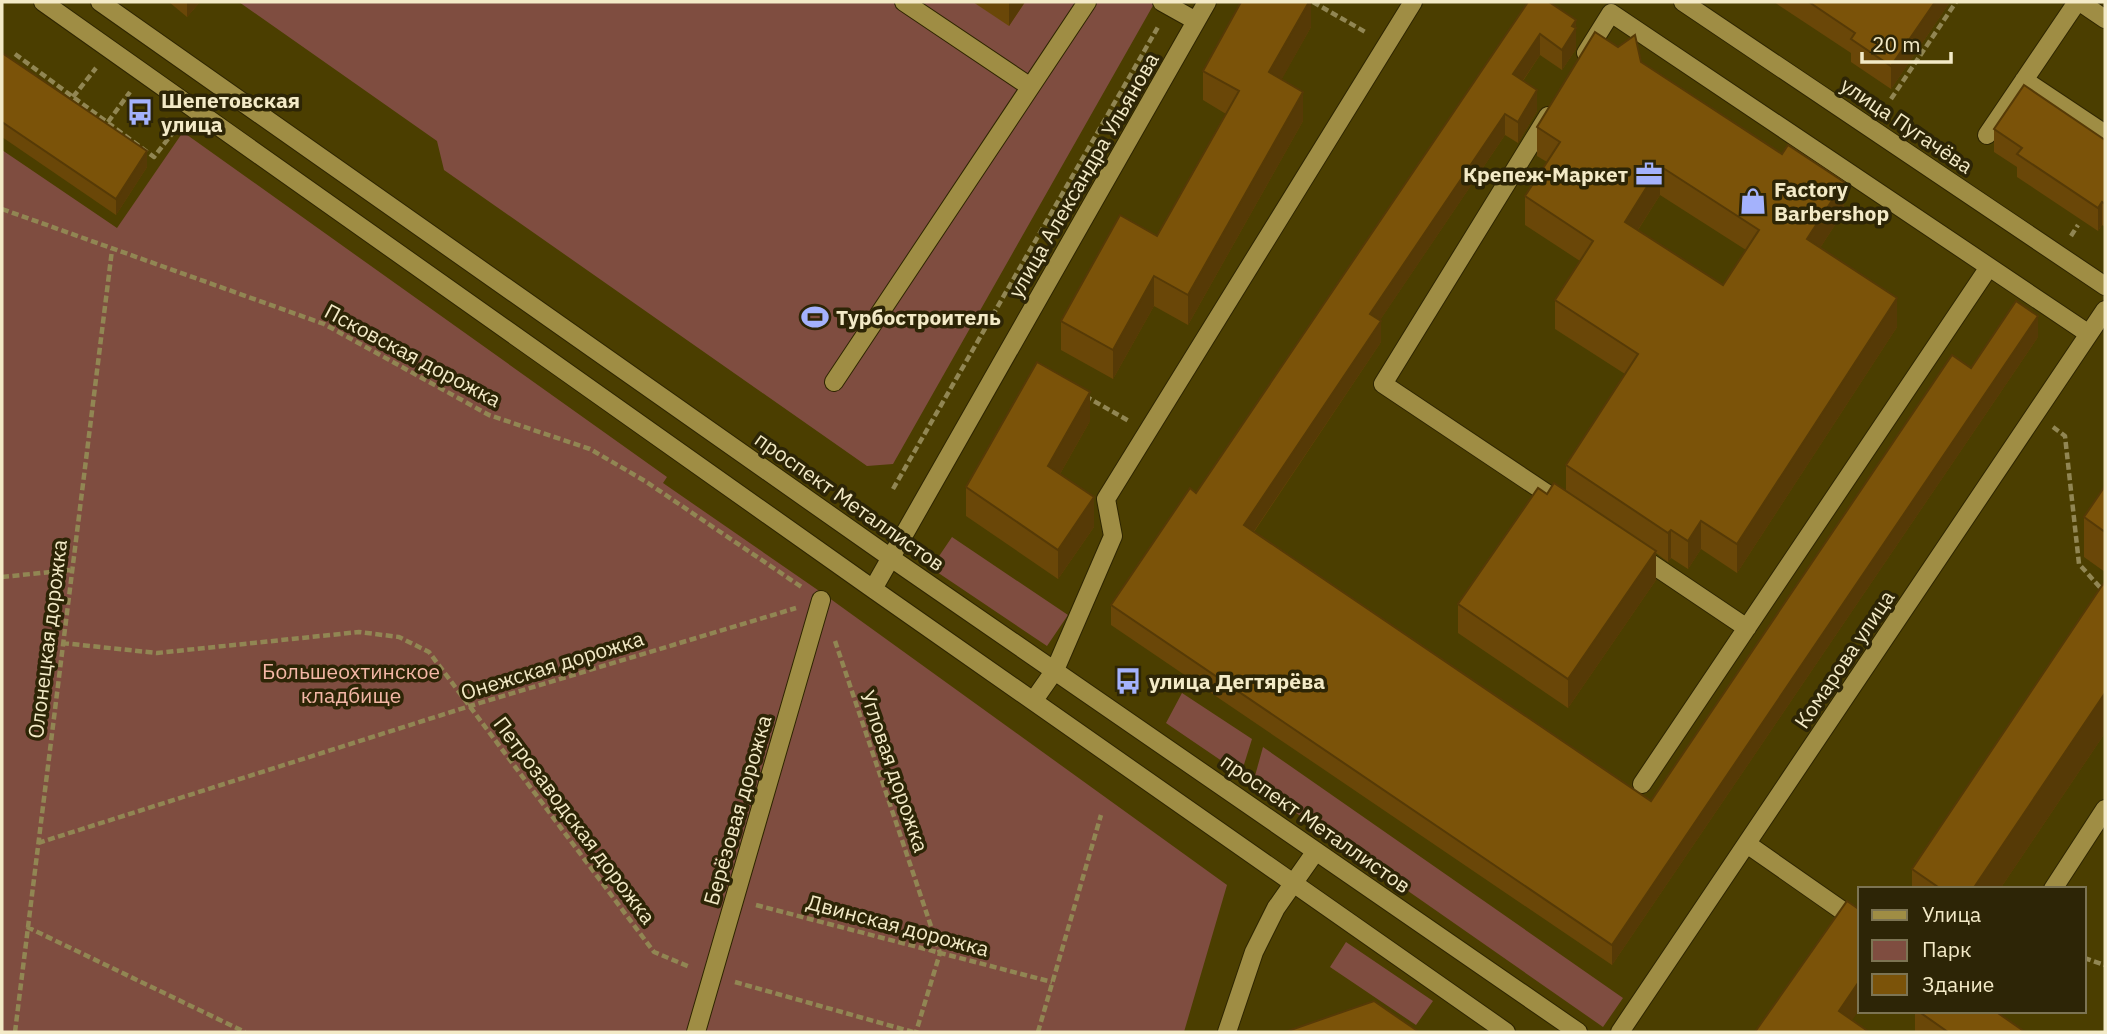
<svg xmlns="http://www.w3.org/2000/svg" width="2107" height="1034" viewBox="0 0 2107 1034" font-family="'IBM Plex Sans',sans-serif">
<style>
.green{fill:#7f4d40}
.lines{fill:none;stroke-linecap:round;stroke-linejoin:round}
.minor-casing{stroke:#2e2500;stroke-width:20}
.path{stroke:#918653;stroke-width:4.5;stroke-dasharray:7 3.5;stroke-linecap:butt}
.minor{stroke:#9f8d44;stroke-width:18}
.wall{fill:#6a4708;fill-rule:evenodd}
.shaded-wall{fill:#563a06}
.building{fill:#7b5309;stroke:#563a06;stroke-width:2;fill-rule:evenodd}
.labels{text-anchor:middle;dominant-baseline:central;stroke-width:7;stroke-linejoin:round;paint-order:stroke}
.poi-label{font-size:21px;font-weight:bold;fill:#f3eac7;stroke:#2d2506;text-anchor:start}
.street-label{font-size:21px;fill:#f3eac7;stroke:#2d2506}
.park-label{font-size:21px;fill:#f4b7a6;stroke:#2d2506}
</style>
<rect width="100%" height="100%" fill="#4b3e00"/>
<!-- green -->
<path class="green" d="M239,2h916l-262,462 -26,2 -423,-296 -7,-29z
M183,132l484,345 -4,6 162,112 402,290 -43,147h-1182v-882l115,78z
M952,537l116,78 -21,31 -116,-78z
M1182,693l70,46 -11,35 -75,-51z
M1263,747l360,251 -20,29 -350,-244z
M1346,942l87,59 -17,24 -86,-58z"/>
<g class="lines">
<defs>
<path id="minor" d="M43,2l830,587 633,443
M100,2l791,556 687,474
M904,2l125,84
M1162,2l34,19
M1683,2l422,284
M2080,2l25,17
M1586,53l25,-40 478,321
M2024,80l81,54
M1548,116l-165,268 184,123
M1987,135l90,-133
M834,382l253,-380
M1637,554l110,74
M873,589l334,-587
M1034,700l21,-30 58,-134 -7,-37 307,-497
M1642,784l347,-517
M1747,844l113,79
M2053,889l52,-80
M696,1032l125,-432
M1227,1032l27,-80 22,-44 40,-57
M1620,1032l485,-722"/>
</defs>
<!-- minor casing -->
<use href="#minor" class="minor-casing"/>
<!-- path -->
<path class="path" d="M1313,2l54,31
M15,54l139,103 24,-31
M73,97l23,-29
M1891,99l65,-97
M108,122l22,-30
M2,209l322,115 165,91 101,34 55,32 158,107
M2071,236l7,-11
M1085,396l44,25
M2053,427l12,9 14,128 26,29
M893,489l265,-462
M2,577l68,-7
M835,641l105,312 -24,79
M62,643l95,10 202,-21 40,5 30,15 225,300 36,15
M38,843l432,-137 326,-98
M756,905l296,77
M27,927l218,105
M2084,958l21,7
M735,982l178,50
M15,1032l97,-782
M1038,1032l63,-217"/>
<!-- minor -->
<use href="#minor" class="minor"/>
</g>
<!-- wall -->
<path class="wall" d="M169,2h31l-13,15z
M973,2h52l-16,24z
M1311,2v25l-30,53 22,41 -115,204 -34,-19 -41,73 -52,-29v-29l96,-85 69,-122 -23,-14v-29z
M1528,2l48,18v29l-14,21 -22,-15 -17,26 14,30 -19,32 -13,-8 -125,185 1,22 -127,190 397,269 320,-433 67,-31 -426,628 -501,-340v-20l85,-112z
M1774,2h176l-59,87 -40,-27v-9z
M2,53l145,114 -31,48 -114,-78z
M1641,62l203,149 -24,37 77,79 -160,246 -36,-24 -13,20 -17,-11 -3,4 -12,-9v27l-88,128 -110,-75v-29l89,-110 19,-3v-26l59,-91 -70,-45v-29l25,-39 -55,-36v-29l22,-34 -10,-6v-29zM1660,195l86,55 -23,35 -85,-55z
M1994,129l111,11v87l-3,-2 -4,6 -81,-54v-10l-23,-15z
M1090,421l-30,53 34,53 -36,52 -92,-63v-29z
M2105,486v86l-21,-15v-40z
M2105,585v148l-105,156h-88v-20z
M1915,1011h80l30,21h-110z"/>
<!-- shaded-wall -->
<path class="shaded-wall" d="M187,2h13l-13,15z
M1009,2h16l-16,24z
M1309,2h2v25l-42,75v-30z
M1935,2h15l-59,87v-23z
M1576,20v29l-14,21v-20l10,-24z
M1540,34v21l-27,40v-21z
M1537,90v21l-19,32v-21z
M1303,92v29l-115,204v-30z
M1505,114v21l-135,200v-21z
M147,151v16l-31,48v-16z
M1660,166v29l-35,55v-28z
M1844,182v29l-37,57v-29z
M2102,202v23l-4,6v-23z
M1154,276v30l-41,73v-29z
M1897,298v29l-160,246v-29z
M2038,316v21l-426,628v-20z
M1381,321v21l-137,204v-21z
M1090,392v29l-42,74v-29z
M1094,497v30l-36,52v-29z
M1701,521v28l-13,20v-28z
M1671,530v28l-3,4v-29z
M1656,551v29l-88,128v-29z
M2105,693v40l-105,156h-27z
M1860,980v29l-16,23 -5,-21z"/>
<!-- building -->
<path class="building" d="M1241,2h68l-40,70 34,20 -115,203 -34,-19 -41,74 -52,-29 59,-106 37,21 82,-145 -36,-20z
M1528,2h21l27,18 -4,6 4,2 -14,22 -22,-16 -27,40 24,16 -19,32 -13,-8 -135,200 11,7 -137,204 407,276 301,-446 19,13 45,-67 22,15 -426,629 -501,-340 79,-117 6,5z
M1809,2h126l-44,64 -40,-27 4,-6z
M1595,32l23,15 17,-12 6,27 141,92 6,-9 56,37 -37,57 90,59 -160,246 -36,-23 -13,20 -17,-11 -3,3 -102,-68 72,-111 -83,-54 38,-59 -68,-45 35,-54 -23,-15zM1660,166l99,64 -36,55 -98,-63z
M2,53l145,98 -31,48 -114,-77z
M2024,85l81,55v64l-3,-2 -4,6 -81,-54 5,-6 -28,-19z
M1037,362l53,30 -42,74 46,31 -36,53 -92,-63z
M1554,483l102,68 -88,128 -110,-75 80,-116 9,6z
M2105,486v46l-21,-15z
M2103,584l2,1v108l-132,196h-32l-29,-20z
M1847,901l13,9v70l-21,31 30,21h-114z
M1374,1001l45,31h-134z
M1918,1011h77l30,21h-77z"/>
<!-- icons -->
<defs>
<symbol id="bus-bare" viewBox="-9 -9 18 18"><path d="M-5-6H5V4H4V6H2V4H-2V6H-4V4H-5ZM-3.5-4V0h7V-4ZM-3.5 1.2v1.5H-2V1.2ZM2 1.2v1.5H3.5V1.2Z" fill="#a4b2fc" stroke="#2d2506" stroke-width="2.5" paint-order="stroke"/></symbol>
<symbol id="office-bare" viewBox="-9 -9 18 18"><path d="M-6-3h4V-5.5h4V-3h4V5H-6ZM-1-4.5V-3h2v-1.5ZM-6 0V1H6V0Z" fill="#a4b2fc" stroke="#2d2506" stroke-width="2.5" paint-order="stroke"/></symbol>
<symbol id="shop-bare" viewBox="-9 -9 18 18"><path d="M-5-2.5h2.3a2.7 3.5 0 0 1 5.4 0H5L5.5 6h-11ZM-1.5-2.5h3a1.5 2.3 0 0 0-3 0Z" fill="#a4b2fc" stroke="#2d2506" stroke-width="2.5" paint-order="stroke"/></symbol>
<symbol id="stadium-bare" viewBox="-9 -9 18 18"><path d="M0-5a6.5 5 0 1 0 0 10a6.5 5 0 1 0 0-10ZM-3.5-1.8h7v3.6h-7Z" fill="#a4b2fc" stroke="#2d2506" stroke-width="2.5" paint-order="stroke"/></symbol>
</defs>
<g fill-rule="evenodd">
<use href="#bus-bare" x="121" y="93" width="38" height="38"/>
<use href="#office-bare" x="1630" y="155" width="38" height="38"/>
<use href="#shop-bare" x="1734" y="182" width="38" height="38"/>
<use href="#stadium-bare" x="796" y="298" width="38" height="38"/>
<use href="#bus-bare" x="1109" y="662" width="38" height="38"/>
</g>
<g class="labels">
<!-- poi labels -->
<g class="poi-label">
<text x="161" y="100">Шепетовская<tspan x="161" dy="24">улица</tspan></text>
<text x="1628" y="174" text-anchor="end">Крепеж-Маркет</text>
<text x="1774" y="189">Factory<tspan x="1774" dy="24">Barbershop</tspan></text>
<text x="836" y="317">Турбостроитель</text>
<text x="1149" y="681">улица Дегтярёва</text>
</g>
<!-- street labels -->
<g class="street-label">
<text transform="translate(1907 125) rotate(34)">улица Пугачёва</text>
<text transform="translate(1083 175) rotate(-60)">улица Александра Ульянова</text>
<text transform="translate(413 355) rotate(28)">Псковская дорожка</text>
<text transform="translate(850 501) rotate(35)">проспект Металлистов</text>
<text transform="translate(47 639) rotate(-83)">Олонецкая дорожка</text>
<text transform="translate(1844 659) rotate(-56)">Комарова улица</text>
<text transform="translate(552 665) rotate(-17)">Онежская дорожка</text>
<text transform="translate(895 771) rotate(71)">Угловая дорожка</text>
<text transform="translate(737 810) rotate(-74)">Берёзовая дорожка</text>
<text transform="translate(575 820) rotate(53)">Петрозаводская дорожка</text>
<text transform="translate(1316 823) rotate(35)">проспект Металлистов</text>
<text transform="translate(898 925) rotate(15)">Двинская дорожка</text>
</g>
<!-- park labels -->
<g class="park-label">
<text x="351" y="671">Большеохтинское<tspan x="351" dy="24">кладбище</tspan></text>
</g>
</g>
<!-- border -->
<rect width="2107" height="1034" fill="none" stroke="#f3eac7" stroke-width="7"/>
<!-- legend -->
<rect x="1858" y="887" width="228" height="126" fill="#2d2506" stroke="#7c7453" stroke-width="2"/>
<rect x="1872" y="910" width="35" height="10" fill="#9f8d44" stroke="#7c7453" stroke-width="2"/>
<text x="1922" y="922" font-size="21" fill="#f3eac7">Улица</text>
<rect x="1872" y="940" width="35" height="21" fill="#7f4d40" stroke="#7c7453" stroke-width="2"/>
<text x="1922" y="957" font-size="21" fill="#f3eac7">Парк</text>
<rect x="1872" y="974" width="35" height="21" fill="#7b5309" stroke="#7c7453" stroke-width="2"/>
<text x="1922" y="992" font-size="21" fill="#f3eac7">Здание</text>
<!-- scale -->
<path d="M1862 52v10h89v-10" fill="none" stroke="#f3eac7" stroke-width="3.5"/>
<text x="1872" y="52" font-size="21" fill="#f3eac7" stroke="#2d2506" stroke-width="5" paint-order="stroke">20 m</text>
</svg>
